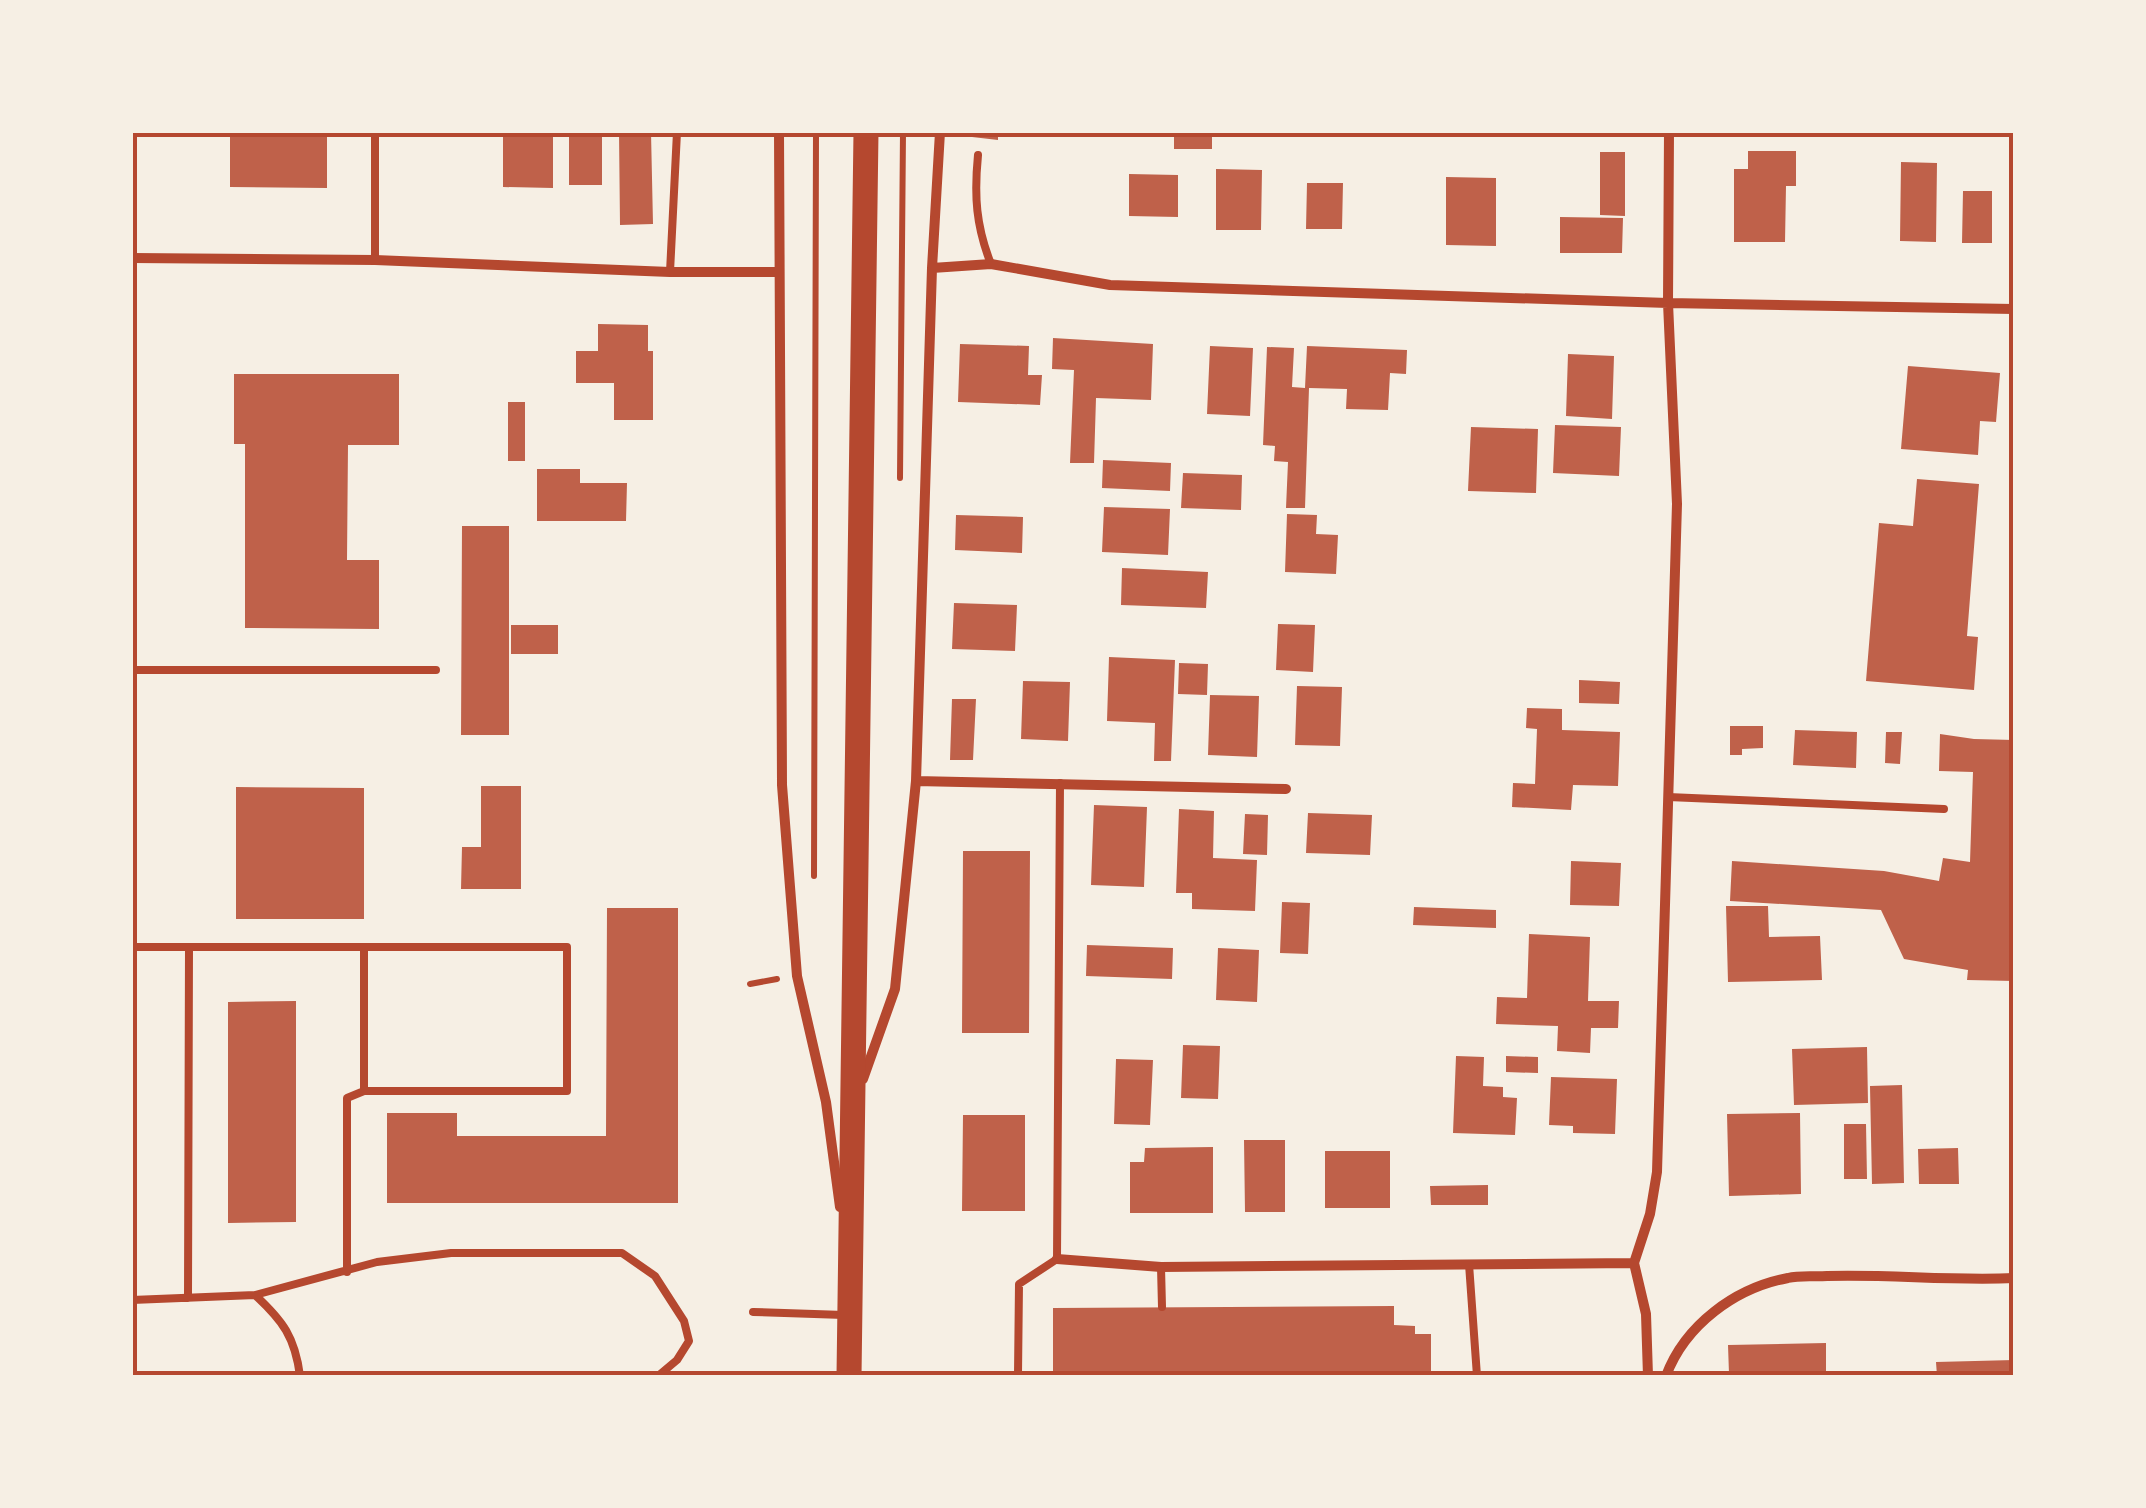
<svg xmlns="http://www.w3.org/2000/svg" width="2146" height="1508" viewBox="0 0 2146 1508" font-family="'Roboto Serif',serif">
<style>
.building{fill:#bf614a}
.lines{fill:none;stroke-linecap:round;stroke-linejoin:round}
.path{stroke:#b5482f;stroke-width:6}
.service{stroke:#b5482f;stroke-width:8}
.minor{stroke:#b5482f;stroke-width:10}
.primary{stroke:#b5482f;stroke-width:25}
.neatline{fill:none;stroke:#b5482f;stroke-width:4}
</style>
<rect width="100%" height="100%" fill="#f6efe4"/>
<!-- building -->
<path class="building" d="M230,132h97v56l-97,-1z
M503,132h50v56l-50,-1z
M619,132h32l2,92 -33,1z
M972,132h26v8l-26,-3z
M1174,132h38v17h-38z
M569,135h33v50h-33z
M1748,151h48v35h-10l-1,56h-51v-73h14z
M1600,152h25v64l-25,-1z
M1901,162l36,1 -1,79 -36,-1z
M1216,169l46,1 -1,60h-45z
M1129,174l49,1v42l-49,-1z
M1446,177l50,1v68l-50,-1z
M1307,183h36l-1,46h-36z
M1963,191h29v52h-30z
M1560,217l63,1 -1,35h-62z
M598,324l50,1v26h5v69h-39v-37h-38v-32h22z
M1053,338l100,6 -2,56 -55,-2 -2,65h-24l4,-93 -22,-1z
M960,344l69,2 -1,29h14l-2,30 -82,-3z
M1210,346l43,2 -3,68 -43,-2z
M1307,346l100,4 -1,24 -16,-1 -2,37 -42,-1 1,-20 -38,-1 -4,120h-19l2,-46 -14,-1 1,-15 -12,-1 4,-98 27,1 -2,39 13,1z
M1568,354l46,2 -2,63 -46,-3z
M1908,366l92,7 -4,49 -16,-1 -2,34 -77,-6z
M234,374h165v71h-51l-1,115h32v69l-134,-1v-184h-11z
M508,402h17v59h-17z
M1555,425l66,2 -2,49 -66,-3z
M1471,427l67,2 -2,64 -68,-2z
M1103,460l68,3 -1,28 -68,-3z
M537,469h43v14h47l-1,38h-89z
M1183,473l59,2 -1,35 -60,-2z
M1917,479l62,5 -12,152 11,1 -4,53 -108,-9 13,-158 34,3z
M1104,507l66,2 -2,46 -66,-3z
M1287,514l30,1 -1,19 22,1 -2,39 -51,-2z
M956,515l67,2 -1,36 -67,-3z
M462,526h47v209h-48z
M1122,568l86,4 -2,36 -85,-3z
M954,603l63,2 -2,46 -63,-2z
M1278,624l37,1 -2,47 -37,-2z
M511,625h47v29h-47z
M1109,657l66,3 -4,101h-17l1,-38 -48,-2z
M1179,663l29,1 -1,31 -29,-1z
M1579,680l41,2 -1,22 -40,-1z
M1023,681l47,1 -2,59 -47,-2z
M1297,686l45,1 -2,59 -45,-1z
M1210,695l49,1 -2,61 -49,-2z
M952,699h24l-3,61h-23z
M1527,708l35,1v21l58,2 -2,54 -45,-1 -2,25 -59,-3 1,-24 22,1 2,-55 -11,-1z
M1730,726h33v22l-21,1v6h-12z
M1795,730l62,2 -1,36 -63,-3z
M1886,732h16l-2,32 -15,-1z
M1940,734l34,5 40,1v241l-47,-1 1,-10 -64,-11 -23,-49 -151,-9 2,-40 152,10 55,10 4,-23 27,4 3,-90 -34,-1z
M481,786h40v103h-60l1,-42h19z
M236,787l128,1v131h-128z
M1094,805l53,2 -3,80 -53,-2z
M1179,809l35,2 -1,47 44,2 -2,51 -63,-2v-16h-16z
M1308,813l64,2 -2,40 -64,-2z
M1245,814l23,1 -1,40 -24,-1z
M963,851h67l-1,182h-67z
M1571,861l50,2 -2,43 -49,-1z
M1282,902l28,1 -2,51 -28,-1z
M1726,906h42l1,31 51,-1 2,44 -94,2z
M1414,907l82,3v18l-83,-3z
M607,908h71v295h-291v-90h70v23h149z
M1529,934l61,3 -2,64h31l-1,27h-27l-1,25 -33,-2 1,-25 -62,-2 1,-27 30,1z
M1087,945l86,3 -1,31 -86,-3z
M1218,948l41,2 -2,52 -41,-2z
M296,1001v221l-68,1v-221z
M1183,1045l37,1 -2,53 -37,-1z
M1867,1047l1,56 -74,2 -2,-56z
M1456,1056l28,1 -1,29 20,1v10l14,1 -2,37 -62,-2z
M1506,1056l32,1v16l-32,-1z
M1116,1059l37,1 -3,65 -36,-1z
M1551,1077l66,2 -2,55 -42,-1v-7l-24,-1z
M1902,1085l2,98 -32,1 -2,-98z
M1800,1113l1,81 -72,2 -2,-82z
M963,1115h62v96h-63z
M1844,1124h22l1,55h-23z
M1244,1140h41v72h-40z
M1213,1147v66h-83v-51h14l1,-14z
M1958,1148l1,36h-40l-1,-35z
M1325,1151h65v57h-65z
M1488,1185v20h-57l-1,-19z
M1394,1306v19l21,1v8h16v42h-378v-68z
M1826,1343v33l-97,-2 -1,-29z
M2014,1360v16h-77l-1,-14z"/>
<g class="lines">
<!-- path -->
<path class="path" d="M900,478l3,-346
M814,876l2,-744
M750,984l27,-5"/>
<!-- service -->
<path class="service" d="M978,155c-4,41 -2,71 13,109
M375,260v-128
M670,272l7,-140
M132,670h304
M1668,797l276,12
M132,947h435v144h-203l-17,7v174
M364,1091v-144
M1469,1264l8,112
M1161,1267l1,40
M255,1295l122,-33 74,-9h171l33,23 29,45 5,20 -12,19 -19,16
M188,1298l1,-351
M132,1300l123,-5c28,26 40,42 45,81
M753,1312l91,3
M1018,1374l1,-90 38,-25 3,-476"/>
<!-- minor -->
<path class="minor" d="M779,132l3,653 15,191 29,126 14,105
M132,258l243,2 295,12h107
M932,268l59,-4 119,21 558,18 346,6
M916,781l370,8
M863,1079l32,-90 21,-208 16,-513 8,-136
M1057,1259l104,8 473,-4
M1648,1376l-2,-62 -12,-51 16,-49 7,-42 20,-668 -9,-201 1,-171
M1666,1376c19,-51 69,-88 122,-98 12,-3 26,-1 39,-2 62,-2 124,5 187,2"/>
<!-- primary -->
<path class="primary" d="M849,1376l17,-1244"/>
</g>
<!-- border -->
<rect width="2146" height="1508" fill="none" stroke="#f6efe4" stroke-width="270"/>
<rect x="135" y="135" width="1876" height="1238" class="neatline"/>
</svg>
